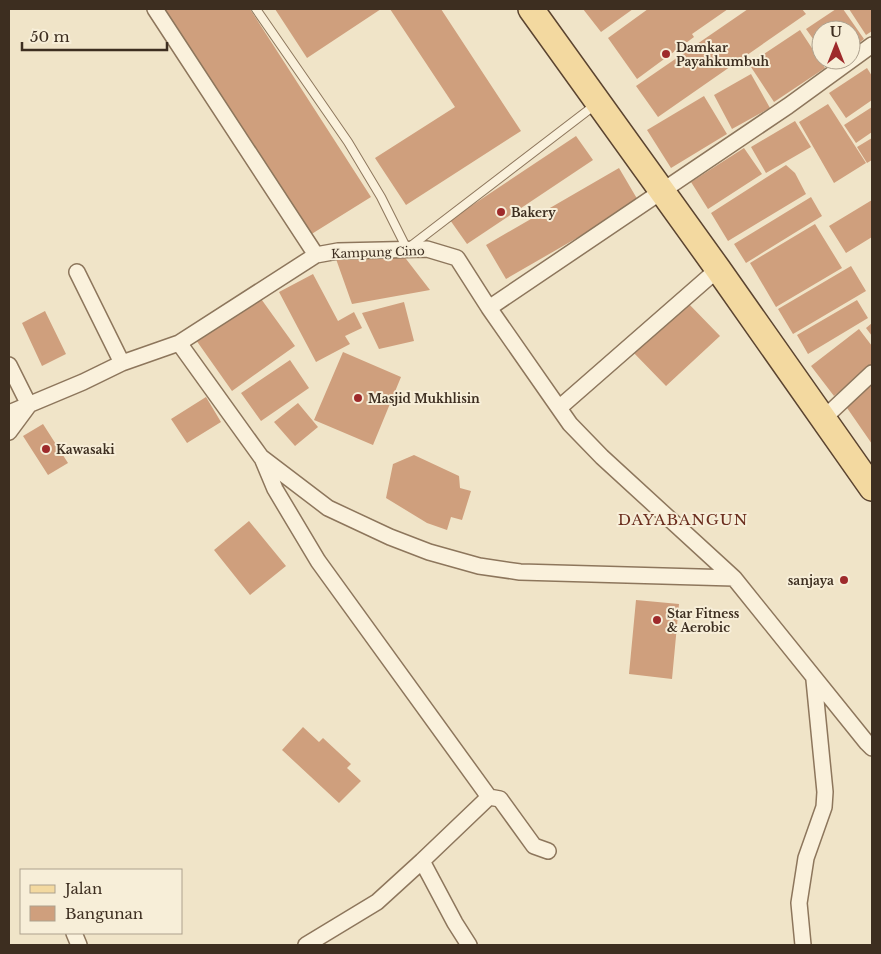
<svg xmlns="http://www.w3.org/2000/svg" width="881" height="954" viewBox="0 0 881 954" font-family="'Libre Baskerville',serif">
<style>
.building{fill:#cf9f7d}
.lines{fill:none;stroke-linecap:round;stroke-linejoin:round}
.lane-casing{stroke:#8d765c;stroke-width:10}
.street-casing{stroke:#8d765c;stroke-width:18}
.primary-casing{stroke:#5b4430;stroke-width:28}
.lane{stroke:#faf1dc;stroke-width:8}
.street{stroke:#faf1dc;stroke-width:15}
.primary{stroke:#f3d9a0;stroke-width:25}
.poi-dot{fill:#9e2a2b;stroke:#f7eed8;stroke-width:2}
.labels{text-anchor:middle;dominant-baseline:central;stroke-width:4;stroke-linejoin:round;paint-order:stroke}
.poi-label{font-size:12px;font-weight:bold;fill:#3d2e20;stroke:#f7eed8;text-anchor:start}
.street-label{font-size:12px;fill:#3d2e20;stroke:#f7eed8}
.quarter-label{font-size:15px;letter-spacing:1px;fill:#6b2e1e;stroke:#f7eed8}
</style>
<rect width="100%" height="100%" fill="#f0e4c8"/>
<!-- building -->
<path class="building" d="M165,9h85l121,188 -61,38z
M275,9h106l-74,49z
M390,9h51l80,122 -115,74 -31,-47 80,-51z
M583,9h50l-32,23z
M648,9h80l-36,25 2,3 -57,42 -29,-41z
M748,9h54l4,5 -148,103 -22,-31z
M836,9h7l21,30 -13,10v-19h-30v20l-15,-21z
M849,9h23v22l-6,4z
M800,30l25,38 -51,34 -25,-38z
M867,68l5,8v24l-26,18 -17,-25z
M751,74l19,34 -38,21 -18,-34z
M704,96l23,38 -56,34 -24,-38z
M828,104l38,59 -32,20 -35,-61z
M872,107v25l-16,11 -12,-18z
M795,121l16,26 -45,26 -15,-26z
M576,136l17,24 -126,84 -17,-24z
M872,138v22l-5,3 -10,-16z
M744,148l18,26 -54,35 -17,-27z
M786,165l9,8 11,21 -78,47 -17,-28z
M619,168l20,34 -133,77 -20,-34z
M811,197l11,19 -76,47 -12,-19z
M872,200v37l-26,16 -17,-27z
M815,224l27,44 -66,39 -26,-44z
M403,255l27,35 -78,14 -16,-45z
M851,266l15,25 -73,43 -15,-25z
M313,274l25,47 16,-9 8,16 -17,8 5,8 -34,18 -37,-70z
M259,296l36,50 -63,45 -36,-51z
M857,300l11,18 -60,36 -11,-19z
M686,301l34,35 -54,50 -34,-35z
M404,302l10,39 -35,8 -17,-36z
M45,311l21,43 -24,12 -20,-43z
M872,323v13l-6,-8z
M859,329l13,17v19l-38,31 -23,-30z
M343,352l58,25 -28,68 -59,-25z
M290,360l19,28 -48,33 -20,-28z
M872,385v59l-27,-39z
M206,397l15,25 -34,21 -16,-24z
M298,403l20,24 -23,19 -21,-24z
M43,424l25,39 -20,12 -25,-39z
M414,455l45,21 1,12 11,3 -9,29 -11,-3 -4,13 -20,-7 -41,-25 7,-34z
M249,521l37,45 -36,29 -36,-45z
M636,600l43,4 -7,75 -43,-5z
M303,727l16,15 4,-4 28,26 -4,4 14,13 -22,22 -57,-53z"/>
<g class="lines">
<defs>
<path id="lane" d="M256,9l92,133 33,55 26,52 188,-144"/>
<path id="street" d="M155,9l161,246
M77,272l45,91
M489,308l81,116 32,33 132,121
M179,343l82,114 67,51 62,29 39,15 50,14 41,6 214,6 133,165 5,5
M9,365l20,40 -20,27
M559,408l159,-139
M9,413l74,-31 39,-19 57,-20 137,-88 22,-4 89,-2 30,9 32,50 299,-202 84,-61
M824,418l48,-45
M262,458l13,31 43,72 171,236 11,2 34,47 14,5
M422,861l33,62 14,22
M74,933l5,12
M306,945l71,-43 45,-41 67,-64
M803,945l-4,-42 7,-45 18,-51 1,-15 -11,-112"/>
<path id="primary" d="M531,9l187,260 154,219"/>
</defs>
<!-- lane casing -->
<use href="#lane" class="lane-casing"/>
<!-- street casing -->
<use href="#street" class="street-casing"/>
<!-- primary casing -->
<use href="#primary" class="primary-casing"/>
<!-- lane -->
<use href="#lane" class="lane"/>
<!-- street -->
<use href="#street" class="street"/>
<!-- primary -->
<use href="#primary" class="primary"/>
</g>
<!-- markers -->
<g class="poi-dot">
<circle cx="666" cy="54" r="5"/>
<circle cx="501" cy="212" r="5"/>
<circle cx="358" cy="398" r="5"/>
<circle cx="46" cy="449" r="5"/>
<circle cx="844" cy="580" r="5"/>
<circle cx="657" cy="620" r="5"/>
</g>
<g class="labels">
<!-- poi labels -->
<g class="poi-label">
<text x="676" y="47">Damkar<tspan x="676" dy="14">Payahkumbuh</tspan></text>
<text x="511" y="212">Bakery</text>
<text x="368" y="398">Masjid Mukhlisin</text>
<text x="56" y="449">Kawasaki</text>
<text x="834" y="580" text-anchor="end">sanjaya</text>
<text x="667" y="613">Star Fitness<tspan x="667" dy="14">&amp; Aerobic</tspan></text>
</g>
<!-- street labels -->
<g class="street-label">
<text transform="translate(378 252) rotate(-2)">Kampung Cino</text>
</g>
<!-- quarter labels -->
<g class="quarter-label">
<text x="683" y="519">DAYABANGUN</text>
</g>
</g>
<!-- border -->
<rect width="881" height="954" fill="none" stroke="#3d2e20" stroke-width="20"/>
<!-- legend -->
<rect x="20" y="869" width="162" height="65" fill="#f7eed8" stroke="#ada18e"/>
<rect x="30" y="885" width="25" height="8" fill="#f3d9a0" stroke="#ada18e"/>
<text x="65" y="894" font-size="15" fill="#3d2e20">Jalan</text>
<rect x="30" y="906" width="25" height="15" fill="#cf9f7d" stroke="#ada18e"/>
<text x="65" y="919" font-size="15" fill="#3d2e20">Bangunan</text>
<!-- north arrow -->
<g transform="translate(836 45)"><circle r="24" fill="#f7eed8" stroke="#ada18e"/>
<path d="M0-4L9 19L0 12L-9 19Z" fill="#9e2a2b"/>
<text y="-8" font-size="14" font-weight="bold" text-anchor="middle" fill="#3d2e20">U</text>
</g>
<!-- scale -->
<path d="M22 42v8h145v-8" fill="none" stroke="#3d2e20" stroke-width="2.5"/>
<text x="30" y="42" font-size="15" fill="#3d2e20" stroke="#f7eed8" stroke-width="4" paint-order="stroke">50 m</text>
</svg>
